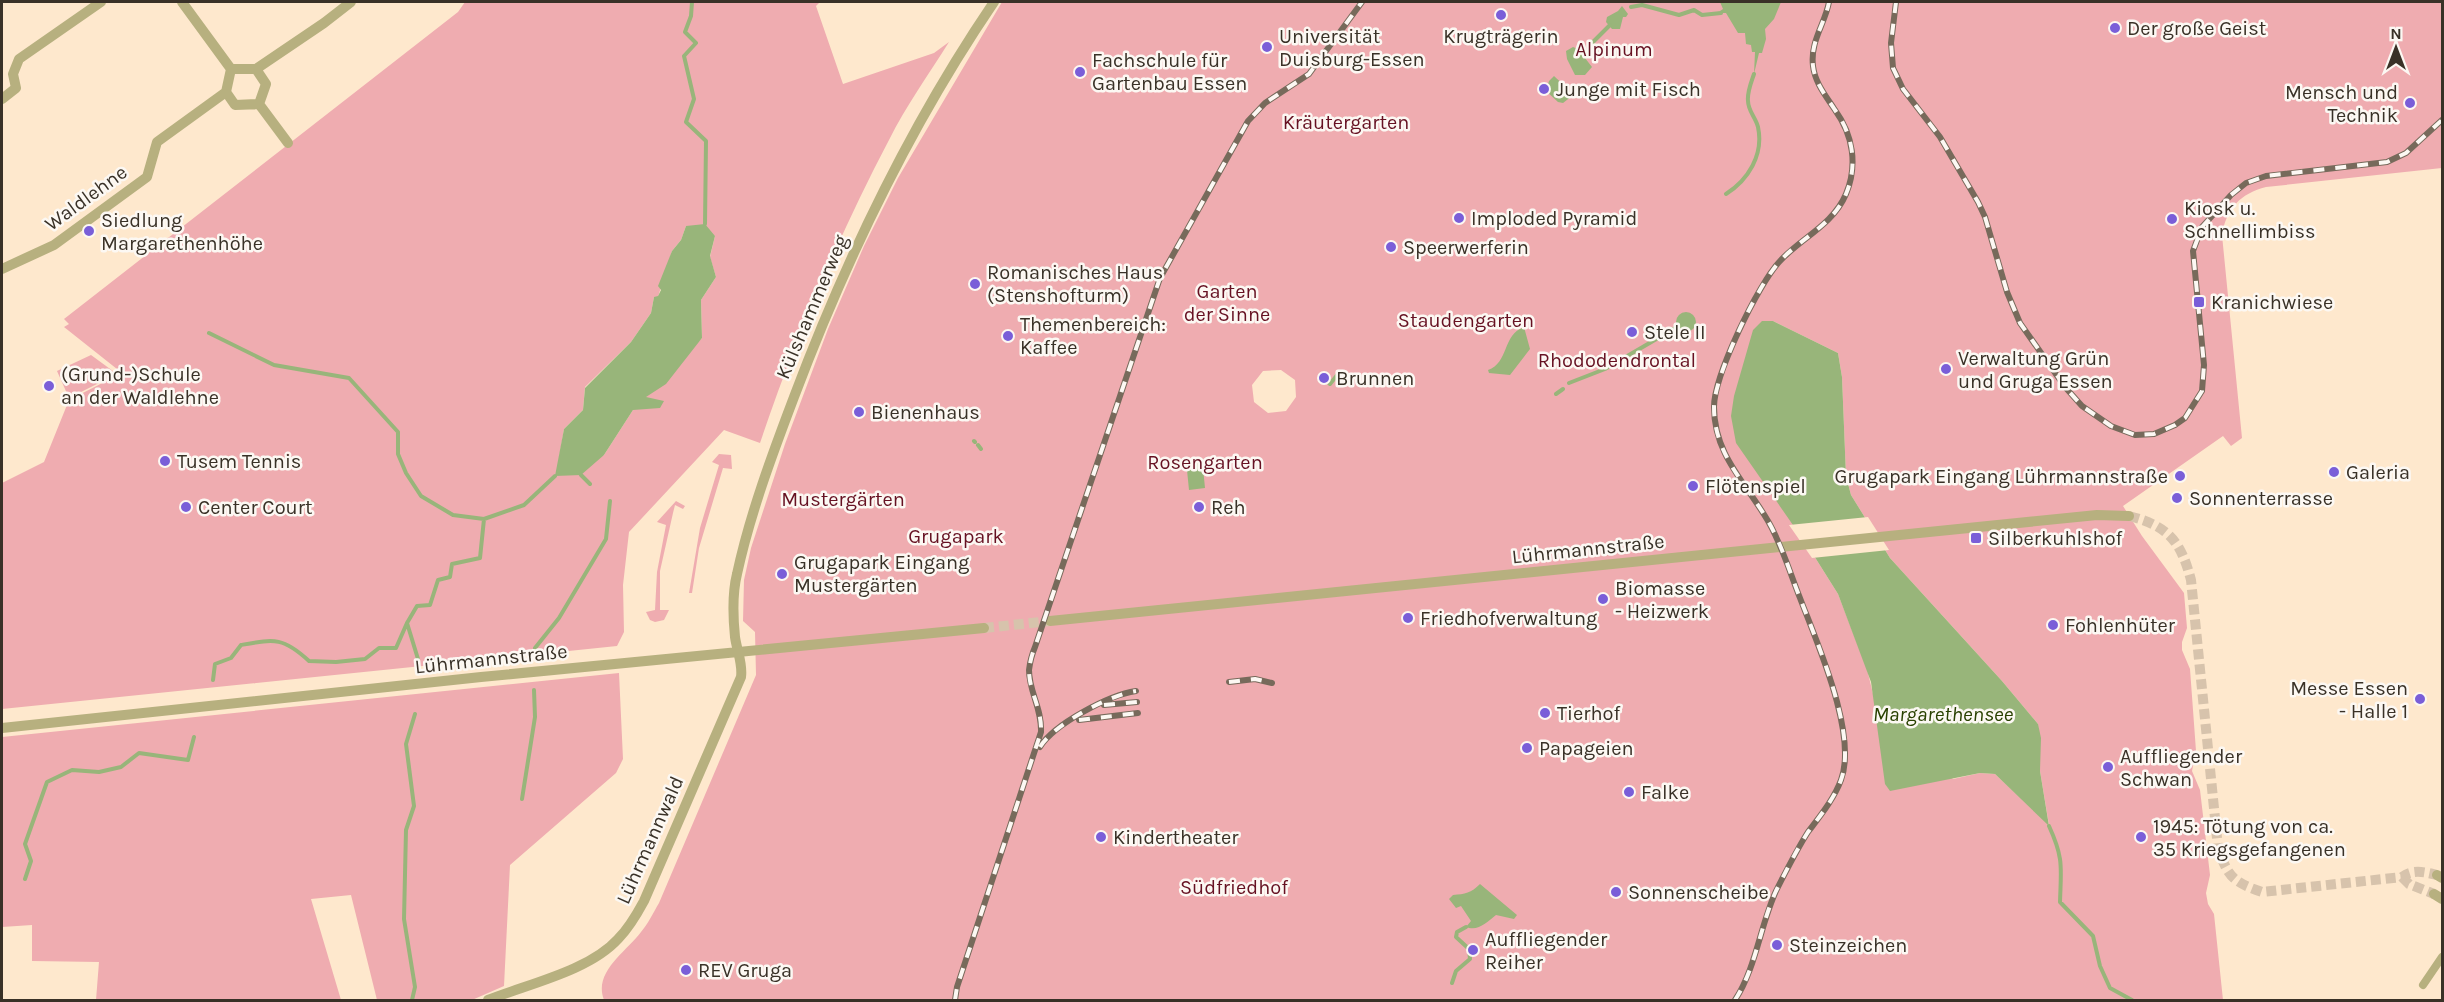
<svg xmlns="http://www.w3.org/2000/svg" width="2444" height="1002" viewBox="0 0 2444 1002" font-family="Karla,sans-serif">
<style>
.green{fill:#efacb0;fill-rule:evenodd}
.water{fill:#98b57a}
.pier{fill:#fee8cd}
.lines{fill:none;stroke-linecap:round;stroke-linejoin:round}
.stream{stroke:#98b57a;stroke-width:4}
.minor-tunnel{stroke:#d7c3ac;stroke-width:10;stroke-dasharray:10 5;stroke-linecap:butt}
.pedestrian{stroke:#b7b07f;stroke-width:8}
.minor{stroke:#b7b07f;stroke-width:10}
.rail-casing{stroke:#776a5b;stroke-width:6}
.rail{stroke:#fcf8f3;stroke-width:4;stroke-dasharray:11;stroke-linecap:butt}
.poi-dot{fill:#7a5ed8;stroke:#fcf8f3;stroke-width:2}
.labels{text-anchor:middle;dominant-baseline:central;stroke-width:5;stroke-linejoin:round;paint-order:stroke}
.poi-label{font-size:20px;fill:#393127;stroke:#fcf8f3;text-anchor:start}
.park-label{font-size:20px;fill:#612;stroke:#fcf8f3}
.street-label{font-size:20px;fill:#393127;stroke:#fcf8f3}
.water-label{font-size:21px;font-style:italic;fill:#294100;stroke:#fcf8f3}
</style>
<rect width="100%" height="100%" fill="#fee8cd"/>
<!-- green -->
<path class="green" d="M465,2h355l-4,4 27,78 91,-31 15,-11c-20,32 -43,64 -60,98 -51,97 -94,199 -129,303l-36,-13 -95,102 -6,53 1,47 -7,14 -615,63v-226l42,-21 25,-62 53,-27 -58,-46 5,-3 -5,-5 394,-307zM686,226l29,10 -5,21 6,20 -15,23 1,38 -69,72 -29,45 -48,21 8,-47 19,-19 2,-23 46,-45 20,-29 3,-16h4l14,-46 9,-11z
M1002,2h1440v166l-176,19c-25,6 -40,22 -44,48l20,203 -11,8 -8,-10 -100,70 19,30 42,57 3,35 -5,14v8l8,19 6,82 -4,20 8,19 10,85 -4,18 2,11 6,10 9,86h-1619c-11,-28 22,-48 37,-68 7,-8 12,-19 18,-29l97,-228 -1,-43 -12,-11 1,-41 7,-32 34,-104 43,-115 36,-83 34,-68zM1773,321l65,32 4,24 4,99 5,19 39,63 112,123 36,43 2,47 9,54 -54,-51 -15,-1 -27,6 -79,-81 -7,-29 -29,-75 -27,-43zM1281,370l14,10 1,17 -10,14 -18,2 -14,-11 -2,-17 11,-14z
M91,355l26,19 -48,24 -12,-27z
M719,454l12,1 1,14 -9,-1 -24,80 -7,45h-3l11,-65 19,-63 -7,-3z
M676,501l9,5 -2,3 -8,-4 -2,8 -13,58v39h9l-5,10 -9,2 -5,-2 -4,-8 9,-2 2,-38 9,-47 -9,-3z
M619,673l4,86 -7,14 -106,92 -6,121 -32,14h-95l-26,-105 -40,4 30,101h-245l3,-38 -67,-1v-36l-30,2v-190z"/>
<!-- water -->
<path class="water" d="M1720,2h61l-7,17 -9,10 1,10 -4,14h-3l-5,21 1,-22h-3l-1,-7 -5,-1 -1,-11h-7l-12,-20h-5l-1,-2 3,-2z
M1622,6l6,8 -2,3h-3l-3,12h-8l-6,-7 1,-5 11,-6z
M1573,47l5,2 14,18 -7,8h-10l-8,-16 -1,-8z
M1554,76c6,6 15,12 18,20l-9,7 -5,-1 -12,-11 3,-10z
M705,224l10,12 -5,20 6,21 -15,23 1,38 -36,46 -20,13 18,4 -4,7 -27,2 -29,45 -23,20 -26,1 9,-47 19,-19 2,-22 46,-46 20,-29 3,-16 4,-1 3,-6 -3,-4 14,-35 9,-11 5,-14z
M1676 322a10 10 0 1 1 20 0a10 10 0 1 1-20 0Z
M1762,321h11l65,32 4,24 4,99 5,19 39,63 112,123 36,43 3,14 -1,33 9,55 -54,-52 -15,-1 -90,18 -5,-7 -14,-102 -33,-88 -27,-43 -75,-108 -5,-27 3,-20 19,-66z
M1524,327l6,22 -20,26 -21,-2 -1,-3c21,-7 14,-35 36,-43z
M1202,458l3,30 -16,2 -3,-30z
M1480,884l37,31 -3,4 -18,-4c-9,7 -18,17 -30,12l5,-6 -10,-15 -5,2 -7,-9 4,-4c12,-1 18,-2 27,-11z"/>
<!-- pier -->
<path class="pier" d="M1868,517l21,33 -77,8 -23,-33z"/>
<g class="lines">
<!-- stream -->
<path class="stream" d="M692,2l-1,14 -6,16 11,11 -12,13 10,43 -8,23 20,19 -1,83
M1631,7l11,-2 37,10 15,-5 8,5 19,-2
M1592,43l18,-18
M1726,194c22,-14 38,-39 32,-67 -2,-9 -10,-16 -10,-26 -1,-9 3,-18 6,-27
M209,333l65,32 75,13 49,54v22l8,19 15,23 32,19 31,4
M1324,378l6,6 8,-10
M1569,383l36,-14 72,-42
M1556,394l7,-5
M974,441l1,1
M978,445l3,4
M581,475l9,9
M407,623l11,36
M535,648l24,-30 47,-79 4,-38
M213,680l2,-16 16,-6 10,-13c34,-6 42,-8 68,16l27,1 29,-3 14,-11h17l11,-25 10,-17 13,-1 8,-25 12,-3 2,-13 28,-6 4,-39 40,-14 31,-29
M522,799l13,-82 -1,-27
M2049,826c15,33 12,41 11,76l33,34 7,30 10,22 22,12
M25,879l6,-18 -6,-17 22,-62 25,-12 27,2 22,-5 18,-14 49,7 6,-23
M1452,983l4,-12 14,-12 -1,-10 -13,-12 1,-5 9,-5
M412,1000l3,-13 -11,-68 2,-89 8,-24 -8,-62 9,-30"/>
<!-- minor-tunnel -->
<path class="minor-tunnel" d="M2129,516c40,10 52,26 62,64l27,268c10,29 15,34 44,44l140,-15c11,-8 22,-5 35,-2
M984,628l66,-7
M2402,877l7,7 25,10"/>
<!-- pedestrian -->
<path class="pedestrian" d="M2423,985l19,-28"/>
<!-- minor -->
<path class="minor" d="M182,2l49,67
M231,69h25l10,15 -7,20 -24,1 -9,-13z
M256,69l68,-46 27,-21
M2,99l14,-11 -3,-14 6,-15 82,-57
M259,104l29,39
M2,269l52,-24 93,-68 10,-35 69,-50
M1050,621l1047,-106 32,1
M2,728l479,-51 503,-49
M2437,875l5,3
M2434,894l8,5
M488,1000c40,-16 101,-29 130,-61 11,-11 19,-25 26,-38l97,-224c2,-13 -4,-26 -6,-40 -2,-20 -3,-43 2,-63 13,-60 35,-119 57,-177 52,-138 117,-273 200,-395"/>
<defs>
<path id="rail" d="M1896,2l-5,41 2,25 10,21 37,48 38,65 7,15 22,75 13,31 45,64 17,19 29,20 24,9 19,-1 21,-9 10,-7 17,-27 2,-26 -11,-114 9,-24 29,-32 15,-12 20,-7 121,-14 19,-9 36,-33
M1229,682l26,-3 17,4
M1104,705l33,-3
M1079,720l59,-7
M1040,747c14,-23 69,-52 96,-56
M955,1000l2,-13 84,-255c1,-24 -12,-40 -12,-62 1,-8 3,-16 6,-23l125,-369 88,-157 17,-18 44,-29 53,-72
M1735,1000c21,-32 25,-74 41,-109 10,-20 20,-40 32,-59 12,-16 26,-33 33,-52 17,-46 -24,-137 -41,-182 -10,-25 -18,-53 -32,-77 -22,-38 -54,-66 -54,-114 0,-31 44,-123 66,-146 21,-23 53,-36 66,-67 12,-29 7,-59 -11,-84 -9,-14 -20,-27 -22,-44 -3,-25 12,-42 16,-64"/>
</defs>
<!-- rail casing -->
<use href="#rail" class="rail-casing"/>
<!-- rail -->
<use href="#rail" class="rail"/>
</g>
<!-- markers -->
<g class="poi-dot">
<circle cx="1501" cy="15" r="6"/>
<circle cx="2115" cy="28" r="6"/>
<circle cx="1267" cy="47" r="6"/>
<circle cx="1080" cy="72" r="6"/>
<circle cx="1544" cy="89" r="6"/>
<circle cx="2410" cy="103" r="6"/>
<circle cx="1459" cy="218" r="6"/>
<circle cx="2172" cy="219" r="6"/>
<circle cx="89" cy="231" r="6"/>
<circle cx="1391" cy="247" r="6"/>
<circle cx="975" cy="284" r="6"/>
<rect x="2193" y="296" width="12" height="12" rx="3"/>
<circle cx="1632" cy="332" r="6"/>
<circle cx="1008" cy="336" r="6"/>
<circle cx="1946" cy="369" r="6"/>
<circle cx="1324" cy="378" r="6"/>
<circle cx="49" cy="386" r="6"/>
<circle cx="859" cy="412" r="6"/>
<circle cx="165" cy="461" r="6"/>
<circle cx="2334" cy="472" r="6"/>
<circle cx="2180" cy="476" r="6"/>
<circle cx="1693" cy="486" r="6"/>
<circle cx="2177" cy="498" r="6"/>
<circle cx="186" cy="507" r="6"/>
<circle cx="1199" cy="507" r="6"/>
<rect x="1970" y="532" width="12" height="12" rx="3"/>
<circle cx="782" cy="574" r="6"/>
<circle cx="1603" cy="599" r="6"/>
<circle cx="1408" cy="618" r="6"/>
<circle cx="2053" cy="625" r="6"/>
<circle cx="2420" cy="699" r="6"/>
<circle cx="1545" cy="713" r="6"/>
<circle cx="1527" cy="748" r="6"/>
<circle cx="2108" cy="767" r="6"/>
<circle cx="1629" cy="792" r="6"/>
<circle cx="1101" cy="837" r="6"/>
<circle cx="2141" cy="837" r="6"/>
<circle cx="1616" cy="892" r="6"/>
<circle cx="1777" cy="945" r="6"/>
<circle cx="1473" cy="950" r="6"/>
<circle cx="686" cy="970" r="6"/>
</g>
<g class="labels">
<!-- poi labels -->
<g class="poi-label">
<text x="2127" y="28">Der große Geist</text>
<text x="1279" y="36">Universität<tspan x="1279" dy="23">Duisburg-Essen</tspan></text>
<text x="1501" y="36" text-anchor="middle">Krugträgerin</text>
<text x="1092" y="60">Fachschule für<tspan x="1092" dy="23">Gartenbau Essen</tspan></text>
<text x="1556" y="89">Junge mit Fisch</text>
<text x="2398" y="92" text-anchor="end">Mensch und<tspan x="2398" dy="23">Technik</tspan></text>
<text x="2184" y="208">Kiosk u.<tspan x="2184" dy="23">Schnellimbiss</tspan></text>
<text x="1471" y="218">Imploded Pyramid</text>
<text x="101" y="220">Siedlung<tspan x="101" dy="23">Margarethenhöhe</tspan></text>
<text x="1403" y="247">Speerwerferin</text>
<text x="987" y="272">Romanisches Haus<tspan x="987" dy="23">(Stenshofturm)</tspan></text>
<text x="2211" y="302">Kranichwiese</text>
<text x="1020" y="324">Themenbereich:<tspan x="1020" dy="23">Kaffee</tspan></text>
<text x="1644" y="332">Stele II</text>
<text x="1958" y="358">Verwaltung Grün<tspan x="1958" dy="23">und Gruga Essen</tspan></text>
<text x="61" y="374">(Grund-)Schule<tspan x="61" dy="23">an der Waldlehne</tspan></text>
<text x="1336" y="378">Brunnen</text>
<text x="871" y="412">Bienenhaus</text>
<text x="177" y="461">Tusem Tennis</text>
<text x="2346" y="472">Galeria</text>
<text x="2168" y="476" text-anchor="end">Grugapark Eingang Lührmannstraße</text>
<text x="1705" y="486">Flötenspiel</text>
<text x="2189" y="498">Sonnenterrasse</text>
<text x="198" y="507">Center Court</text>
<text x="1211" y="507">Reh</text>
<text x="1988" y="538">Silberkuhlshof</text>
<text x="794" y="562">Grugapark Eingang<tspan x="794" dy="23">Mustergärten</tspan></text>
<text x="1615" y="588">Biomasse<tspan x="1615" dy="23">- Heizwerk</tspan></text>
<text x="1420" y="618">Friedhofverwaltung</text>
<text x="2065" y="625">Fohlenhüter</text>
<text x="2408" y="688" text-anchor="end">Messe Essen<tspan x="2408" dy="23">- Halle 1</tspan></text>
<text x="1557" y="713">Tierhof</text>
<text x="1539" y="748">Papageien</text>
<text x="2120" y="756">Auffliegender<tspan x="2120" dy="23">Schwan</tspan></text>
<text x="1641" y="792">Falke</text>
<text x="2153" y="826">1945: Tötung von ca.<tspan x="2153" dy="23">35 Kriegsgefangenen</tspan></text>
<text x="1113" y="837">Kindertheater</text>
<text x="1628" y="892">Sonnenscheibe</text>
<text x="1485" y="939">Auffliegender<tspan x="1485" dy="23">Reiher</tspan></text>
<text x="1789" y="945">Steinzeichen</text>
<text x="698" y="970">REV Gruga</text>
</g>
<!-- park labels -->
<g class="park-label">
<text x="1614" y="49">Alpinum</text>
<text x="1346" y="122">Kräutergarten</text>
<text x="1227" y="291">Garten<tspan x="1227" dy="23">der Sinne</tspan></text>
<text x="1466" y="320">Staudengarten</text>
<text x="1617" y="360">Rhododendrontal</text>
<text x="1205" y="462">Rosengarten</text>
<text x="843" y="499">Mustergärten</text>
<text x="956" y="536">Grugapark</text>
<text x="1234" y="887">Südfriedhof</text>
</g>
<!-- street labels -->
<g class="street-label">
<text transform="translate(86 198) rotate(-36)">Waldlehne</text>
<text transform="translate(812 307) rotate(-67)">Külshammerweg</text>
<text transform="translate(1588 549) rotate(-6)">Lührmannstraße</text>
<text transform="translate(491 659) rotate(-6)">Lührmannstraße</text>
<text transform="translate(650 840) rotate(-66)">Lührmannwald</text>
</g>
<!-- water labels -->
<g class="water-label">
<text x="1943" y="714">Margarethensee</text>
</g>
</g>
<!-- border -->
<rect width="2444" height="1002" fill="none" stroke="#393127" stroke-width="6"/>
<!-- north arrow -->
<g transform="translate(2396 48)" stroke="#fcf8f3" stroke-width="4.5" paint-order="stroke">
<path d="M0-4.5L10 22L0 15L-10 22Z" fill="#393127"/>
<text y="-9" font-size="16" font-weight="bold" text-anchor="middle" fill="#393127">N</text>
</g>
</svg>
